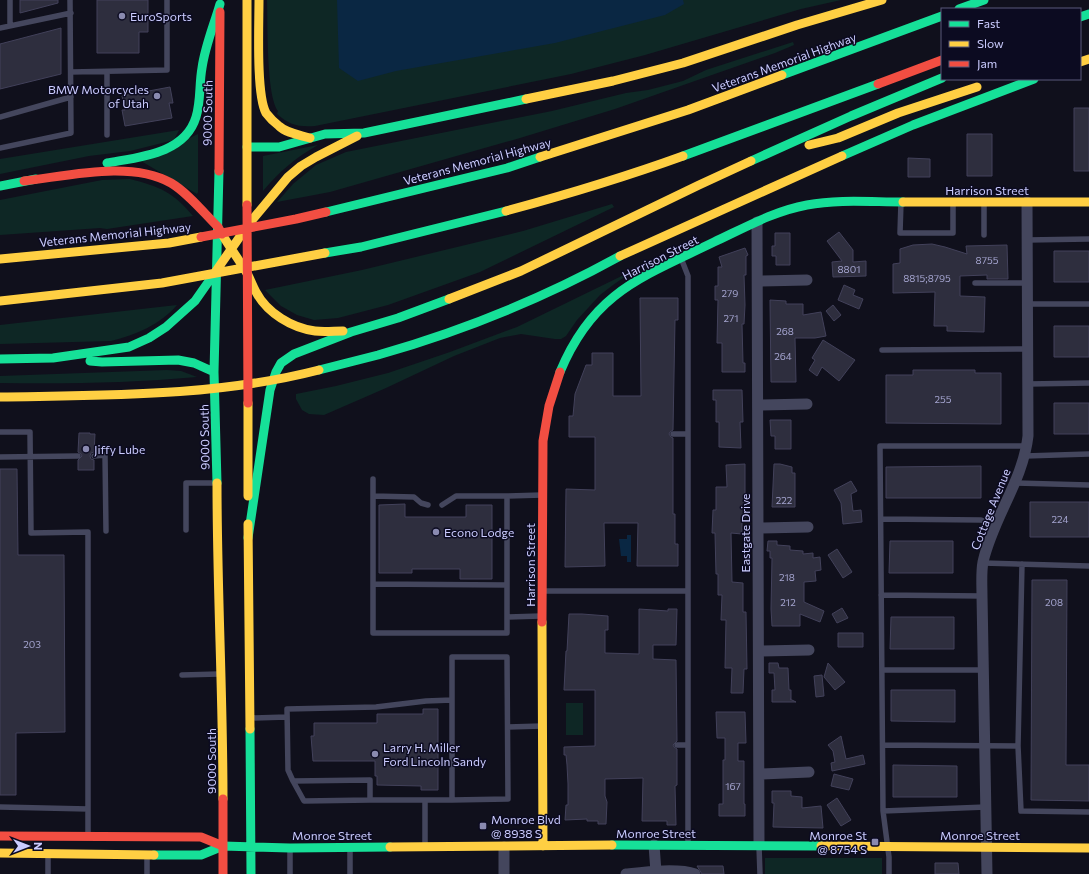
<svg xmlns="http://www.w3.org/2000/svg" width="1089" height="874" viewBox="0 0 1089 874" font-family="Commissioner,sans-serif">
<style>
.green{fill:#0e2725}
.water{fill:#0a2743}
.building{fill:#2e2e3e;stroke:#42415a}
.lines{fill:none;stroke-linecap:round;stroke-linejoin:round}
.lane{stroke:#44465d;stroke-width:5.5}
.street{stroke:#44465d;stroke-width:11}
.fast{stroke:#16e098;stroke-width:9}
.slow{stroke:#ffcf43;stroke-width:9}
.jam{stroke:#f24e42;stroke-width:9}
.poi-dot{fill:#8a8ab0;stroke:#0c0b21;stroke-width:1.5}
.labels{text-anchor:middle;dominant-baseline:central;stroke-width:3;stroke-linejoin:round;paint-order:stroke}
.number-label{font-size:10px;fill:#a4a4cf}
.poi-label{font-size:12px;fill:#cbccff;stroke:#0c0b21;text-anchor:start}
.street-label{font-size:12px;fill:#cbccff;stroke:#0c0b21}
</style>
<rect width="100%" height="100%" fill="#10101c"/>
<!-- green -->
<path class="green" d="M267,0h574l-40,9 -156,46 -74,19 -256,52c-18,1 -25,-1 -38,-12l1,-3c-12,-17 -10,-88 -11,-111z
M793,42l1,3 -19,8 -160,56 -95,29 -190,54 -53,10 16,-18 23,-19 30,-13 206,-41 74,-18 22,-3 35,-9 23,-11z
M179,130l-5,10 -44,11 -41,5 -89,18v-15z
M198,134v58l-1,2 -56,-33z
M318,145c-23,13 -38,26 -55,46v-35z
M130,179c30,8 42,12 63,37l-86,13 -7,-1 -100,7v-35l102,-20z
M612,204l2,3 -134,65 -92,33 -50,13 -24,2 -17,-5 -16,-9 -16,-16 97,-20 161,-39z
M636,269l-23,16 -13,10 -23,25 -11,16 -5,3h-6l-34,-5 -21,4 -46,18 -68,32 -62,27 -15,-1 -7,-4 -6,-11v-5l40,-8 52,-13 62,-21 67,-25z
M177,305c-16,19 -41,30 -66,36l-111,3v-19z
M167,370l14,1 16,6c-65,6 -131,7 -197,6v-7z
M566,703h17v32h-17z
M765,858h117v16h-117z"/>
<!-- water -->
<path class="water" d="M337,0h346l1,4 -19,11 -110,28 -159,28 -38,10 -19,-13z
M627,535h4v27h-4v-6h-6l-2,-17h8z"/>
<!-- building -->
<path class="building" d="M20,0h38v3l-38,10z
M97,0h51v32h-9v21h-42z
M61,28v46l-61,15v-45z
M170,87l3,16h-4l3,15 -47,8 -3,-16h3l-3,-14z
M1074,108h15v63h-15z
M967,134h25v42h-25z
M908,158l22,1v18h-22z
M839,232l14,18v12l13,-1v15l-33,1 -1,-15 10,-1 -15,-20z
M775,233h15v32h-14v-9h-4v-10h3z
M932,244l13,3 22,7 -1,-8 41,-1 1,34h-21v-4l-27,1v20l25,1 -1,35 -37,-1v-5h-13l1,-34 -42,1v-29l7,-1v-14l13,-4z
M745,248l3,7 -2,1v19h-2l1,30 -1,19h-2l1,39h2v9h-23v-29h-5l1,-43h-3v-14h3v-19h4l-3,-10z
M1054,251h35v31h-35z
M844,285l11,5 -2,5 10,4 -4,10 -21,-9z
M640,298h38v22h-3l-2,110 -3,2 -1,2 2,3 2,1v76h2v30h3v22h-41l1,-43h-34l1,43 -40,1 1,-78 29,1v-53h-26v-21h4l2,-22 11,-29h6v-12h21v43h28z
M770,300l16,1v3h17v11l18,-3 5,24 -11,2h-20l1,44h-25z
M833,305l8,10 -7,6 -8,-10z
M1054,326h35v31h-35z
M823,340l32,20 -16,21 -17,-14 -5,9 -8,-6 6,-10 -3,-2z
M913,370h62v3h26v51l-115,-1v-48h27z
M713,390h29l1,32h-3l1,26 -22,-1v-25h-3v-22h-3z
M1054,403h35v31h-35z
M770,420h21v29h-16v-13h-4z
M79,433h11v1h5l-1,18 -3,1 -1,3 1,3 3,1v10h-16v-10l4,-4 -1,-2 -3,-2z
M745,464v54h-3v16l-11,-1 1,49 11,1v29h3l1,57h-3l-1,24h-12l1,-25h-7l1,-48h-5l1,-25h-4v-21h-2l-1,-41h-3l1,-23h3v-23h11l-1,-22z
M774,464h6l12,3v6h3v34h-23z
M981,466v32h-95v-31z
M0,469h17l1,86h46l1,177 -49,1v62h-16z
M851,481l6,10 -6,3 2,17 8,-1 1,12 -19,2 -2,-21 -7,-13z
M1030,502h59v35h-59z
M405,504v13h61v-12h26v74h-32v-10h-48v4h-33v-68z
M768,541h9v4l13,1v4l13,1v3l10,-1v5l7,-1 1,13 -6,1 1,10 -12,1v20l20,9 -4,11 -20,-8v12h-28l-1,-17 1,-51h-2v-7h-3z
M890,541h63v32h-64z
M837,549l15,23 -9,6 -15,-23z
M1032,580h35l-1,185h23v36l-58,-1z
M842,608l6,10 -11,5 -5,-9z
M639,609l29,2v-2h9l-1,36h-23v14l23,1 1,81 -4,4 1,2 3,2v36l-2,1 1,39h-9v-4h-25l1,-43 -38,1v17l2,6 -1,22h-8v-3h-11v-2l-22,1 1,-15h2v-21l-1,-19 -1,-10h-2v-8l31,-1v-56h-31l2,-39h1l2,-37h13l26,2v14h-3v23l34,1z
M891,617h63v32h-64z
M838,633h25v14h-25z
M769,663h9l1,5h9l1,22h2v9h-1l6,3h-24v-12h3l-1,-17h-5z
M828,663l17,19 -10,8 -11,-13z
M822,675l2,21 -8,1 -2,-21z
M891,690h64v32l-64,-1z
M423,709h15v81h-17v-4l-44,-1v-9h-2v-15h-62l-2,-25h3v-13h63v-9h46z
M716,712h29l1,31h-8v18h6v43h1v12h-26v-12h4v-44h2v-22h-8z
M841,736l5,23 17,-4 2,9 -33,7 -1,-8 4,-1 -2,-11 -5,-6z
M893,765l64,1v31h-64z
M834,774l19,5 -4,11 -18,-4z
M772,791h19v5l11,1v11l19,-2 2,22 -50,-1 1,-24h-2z
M837,798l14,22 -10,6 -14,-21z
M935,863h23l1,11h-24z
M697,866h26l1,8h-22z"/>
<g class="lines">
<!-- lane -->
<path class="lane" d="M10,0v25
M0,28l71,-15
M71,72l96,-2v-70
M0,117l71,-20
M107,135v-63
M0,148l71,-15 -1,-133
M901,202l-1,31h53v-31
M984,202v33
M1027,240l62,-1
M975,283h52
M1027,304h62
M882,350l145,-1
M1028,384l61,-1
M0,432h30l1,101 57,-1v304
M673,434h15
M94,456l11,-1 1,76
M1025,456l64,-2
M0,457l78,-1
M373,479v154h134v-16
M1014,483l75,2
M373,496l41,1 7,6 7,2
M442,505l14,-9h51
M881,519l100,1 15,6
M186,530v-47h29
M983,563l106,3
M373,584l134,1
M543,591h145v-315l-7,-18
M688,591v254
M881,595l101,1
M541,616l-34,1v-121l35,-1
M882,670h102
M182,675l37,-1
M452,700v100h-82v-20l-77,1 -5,-11 -1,-61 89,-2 50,-6z
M452,700v-43h55l1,142 -56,1
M250,718l37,-1
M508,727l34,-1
M677,745h11
M883,745l135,1 3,65 68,1
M1018,746l4,-182
M293,781l11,20 66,-1
M425,800v46
M0,807l88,2
M883,811l103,-4
M759,846l1,28
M290,848v26
M350,848v26
M48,854v20
M147,874v-19
M889,874v-17l-6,-46 -3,-365h146"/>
<!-- street -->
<path class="street" d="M757,222l2,623
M758,281l49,-1
M758,405l49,-1
M758,528l50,-1
M759,651l50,-1
M759,774l50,-2
M654,845l2,27
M504,847v27
M626,874c19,-2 52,-6 69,0
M987,874l-5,-278c0,-11 -1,-24 1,-34 10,-44 40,-81 45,-126l-1,-234"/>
<!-- fast -->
<path class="fast" d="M959,9l25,-9
M1080,17l9,-3
M782,75l160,-59
M247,147h32l46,-13 39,-1 162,-34
M683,156l195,-72
M842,156l71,-31 121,-46
M751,161l100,-45 91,-38
M107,163c32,-6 78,-9 89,-46 5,-16 3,-33 6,-49 3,-22 12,-43 18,-64
M0,186l36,-7
M326,212l181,-44 33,-11
M325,253l36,-6 145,-36
M0,359l53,-1 76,-11 20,-9 17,-11 29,-26 21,-30
M90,361l12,1 76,-2 16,3 20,9
M319,370c20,-5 40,-10 59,-15 84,-24 166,-57 242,-99
M560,372c33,-80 82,-95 154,-130 30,-14 60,-31 93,-37 31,-6 64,-3 96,-3
M217,483l-3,-111 5,-201
M248,538l22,-148 6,-18 5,-9 13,-9 57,-22 47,-14 51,-19
M250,729l1,145
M612,845l209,1
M154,855h47l22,-9 67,2 100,-1"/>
<!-- slow -->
<path class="slow" d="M247,0v205
M259,0c0,24 -3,95 7,113 3,4 9,10 13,13 7,7 21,9 31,12
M1080,62l9,-3
M526,99l87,-18 70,-18 114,-38 85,-25
M809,145l29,-7 60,-25 79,-26
M540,157l148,-47 94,-35
M903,202h186
M506,211c59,-16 119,-34 177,-55
M222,234c8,14 18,27 26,41 3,6 5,12 8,17 11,21 36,36 59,39 9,1 19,0 28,0
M620,256l222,-100
M0,259l169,-16 32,-6
M216,271l32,-46 40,-48 13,-11 15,-9 41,-21
M449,299l72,-28 178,-86 52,-24
M0,301l162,-18 163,-30
M0,397c108,-2 214,0 319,-27
M248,403v93
M217,483c0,106 6,211 6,316
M248,524l2,205
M542,622l1,224
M821,846l268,2
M390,847l222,-2
M0,853l154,2"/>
<!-- jam -->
<path class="jam" d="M878,84l64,-24
M219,171l1,-159
M24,181c44,-5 107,-21 147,2 17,10 33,30 47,44l4,7
M247,205l1,198
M201,237l95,-18 30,-7
M542,622l1,-181 6,-35 11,-34
M223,799v75
M0,836l201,1 22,9"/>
</g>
<!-- markers -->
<g class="poi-dot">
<circle cx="122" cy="16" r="4"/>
<circle cx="157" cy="96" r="4"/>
<circle cx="86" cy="449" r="4"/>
<circle cx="436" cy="532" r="4"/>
<circle cx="375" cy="754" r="4"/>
<rect x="479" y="822" width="8" height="8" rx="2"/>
<rect x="871" y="838" width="8" height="8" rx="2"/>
</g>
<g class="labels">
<!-- number labels -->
<g class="number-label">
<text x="987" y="260">8755</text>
<text x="849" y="269">8801</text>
<text x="927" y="278">8815;8795</text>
<text x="730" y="293">279</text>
<text x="731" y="318">271</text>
<text x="785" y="331">268</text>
<text x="783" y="356">264</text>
<text x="943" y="399">255</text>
<text x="784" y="500">222</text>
<text x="1060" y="519">224</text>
<text x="787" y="577">218</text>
<text x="788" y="602">212</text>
<text x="1054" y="602">208</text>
<text x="32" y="644">203</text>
<text x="733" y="786">167</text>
</g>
<!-- poi labels -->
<g class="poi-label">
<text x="130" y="16">EuroSports</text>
<text x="149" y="89" text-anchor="end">BMW Motorcycles<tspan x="149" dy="14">of Utah</tspan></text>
<text x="94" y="449">Jiffy Lube</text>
<text x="444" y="532">Econo Lodge</text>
<text x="383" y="747">Larry H. Miller<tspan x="383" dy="14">Ford Lincoln Sandy</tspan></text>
<text x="491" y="819">Monroe Blvd<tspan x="491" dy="14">@ 8938 S</tspan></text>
<text x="867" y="835" text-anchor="end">Monroe St<tspan x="867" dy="14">@ 8754 S</tspan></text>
</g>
<!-- street labels -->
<g class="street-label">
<text transform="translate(784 62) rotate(-20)">Veterans Memorial Highway</text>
<text transform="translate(207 113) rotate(-89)">9000 South</text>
<text transform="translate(477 161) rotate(-15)">Veterans Memorial Highway</text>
<text x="987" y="190">Harrison Street</text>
<text transform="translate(115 234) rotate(-6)">Veterans Memorial Highway</text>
<text transform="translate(660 257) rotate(-27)">Harrison Street</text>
<text transform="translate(204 437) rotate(-91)">9000 South</text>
<text transform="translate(990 509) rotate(-68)">Cottage Avenue</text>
<text transform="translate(745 533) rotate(-90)">Eastgate Drive</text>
<text transform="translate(530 565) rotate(-90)">Harrison Street</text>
<text transform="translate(211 761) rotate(-90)">9000 South</text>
<text x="656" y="833">Monroe Street</text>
<text x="332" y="835">Monroe Street</text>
<text x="980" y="835">Monroe Street</text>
</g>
</g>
<!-- legend -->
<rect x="941" y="8" width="140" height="72" fill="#0c0b21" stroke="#58587a"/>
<rect x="949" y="21" width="20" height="6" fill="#16e098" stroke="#58587a"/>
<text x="977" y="28" font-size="12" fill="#cbccff">Fast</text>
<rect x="949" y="41" width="20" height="6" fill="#ffcf43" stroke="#58587a"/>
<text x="977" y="48" font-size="12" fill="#cbccff">Slow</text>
<rect x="949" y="61" width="20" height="6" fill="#f24e42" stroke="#58587a"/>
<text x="977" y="68" font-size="12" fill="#cbccff">Jam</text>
<!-- north arrow -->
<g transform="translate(28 846) rotate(90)" stroke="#0c0b21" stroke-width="3" paint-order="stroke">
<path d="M0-3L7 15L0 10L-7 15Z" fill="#cbccff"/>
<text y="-6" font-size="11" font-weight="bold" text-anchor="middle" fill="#cbccff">N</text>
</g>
</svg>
